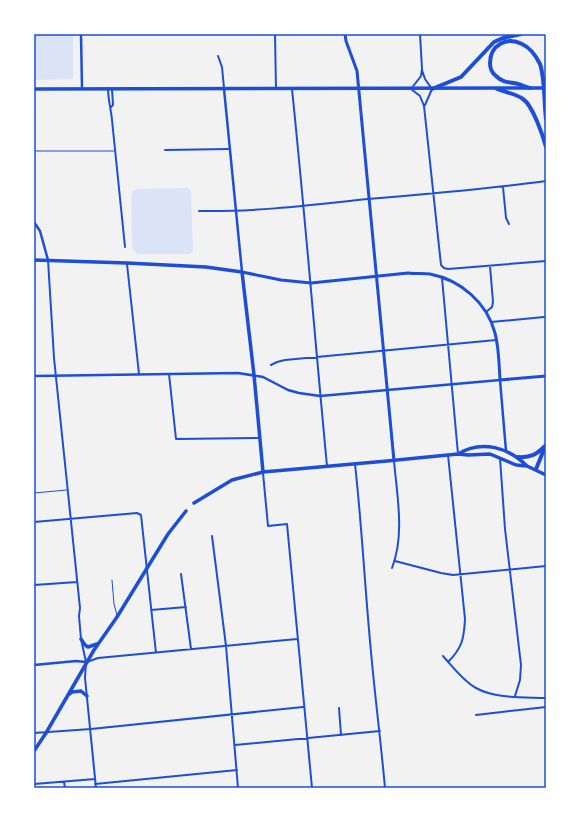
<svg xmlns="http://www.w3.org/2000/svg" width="580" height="822" viewBox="0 0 580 822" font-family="'DM Sans',sans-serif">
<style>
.green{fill:#dbe4f7}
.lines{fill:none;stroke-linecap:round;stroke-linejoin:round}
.service{stroke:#1d4ed8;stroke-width:1}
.minor{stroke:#1d4ed8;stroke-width:2}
.tertiary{stroke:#1d4ed8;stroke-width:2.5}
.secondary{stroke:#1d4ed8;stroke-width:3}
.primary{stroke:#1d4ed8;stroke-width:3.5}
.motorway{stroke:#1d4ed8;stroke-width:4}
.neatline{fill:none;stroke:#1d4ed8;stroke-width:1.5}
</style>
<rect width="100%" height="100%" fill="#f2f2f2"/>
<!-- green -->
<path class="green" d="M34,34h39v45l-39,1z
M178,188h10l3,3 2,60 -3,3h-52l-3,-2 -3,-5 -1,-51 1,-4 4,-3z"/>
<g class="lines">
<!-- service -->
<path class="service" d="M35,151h79
M34,493l33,-3
M112,580l2,24 3,11"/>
<!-- minor -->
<path class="minor" d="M275,34l1,55
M420,34l2,35 -1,7 -10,13 9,7 4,10 17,159 3,3 4,1 98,-8
M218,56l4,11 2,21
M422,70l3,9 7,10 -7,16
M108,88c0,12 3,21 4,32l13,127
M292,89c13,126 23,251 35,377
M111,107l2,-2 -1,-16
M34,144v8
M165,150l64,-1
M503,187l3,31 3,6
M199,211c57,1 113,-6 169,-12 60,-5 119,-10 178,-18
M48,260l6,98 26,250 -1,8 2,23 5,23 -1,16 11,110
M127,264l12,110
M442,278l16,176
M486,312l6,-5 1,-5 -3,-36
M491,322l53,-5
M271,365l6,-3 8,-2 211,-20
M169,374l7,65 83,-1
M500,458l5,71 16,136 -1,15 -5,16
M355,464c7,63 10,126 16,188 4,45 10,91 14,136
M263,473l5,53 19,-2 25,264
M34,522l103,-9 4,2 15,138
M212,536l14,110 12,142
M395,561l46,12 12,2 93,-9
M392,568c13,-34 5,-72 2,-107
M181,574l10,75
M34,585l43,-3
M151,610l35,-3
M443,656c10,11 20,25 33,32 20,11 48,9 70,10
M87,662l11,-4 199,-19
M448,662c14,-14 16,-23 17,-43l-17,-164
M339,708l2,27
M476,715l70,-8
M34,733l57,-4 212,-22
M235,745l145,-14
M64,782l1,6
M34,784l61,-5
M95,784l142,-14"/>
<!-- tertiary -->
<path class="tertiary" d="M81,34l1,54
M224,89l18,183
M34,222l6,9 8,29
M34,376l204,-3 25,4 25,13 11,3 21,3 180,-16 6,71
M34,665l42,-4 10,1"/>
<!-- secondary -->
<path class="secondary" d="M345,34l1,7 11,30 37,390
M242,272l39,8 30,3 97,-10c7,1 15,0 22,1 31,6 57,29 65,59 4,15 4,31 5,47l46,-4"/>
<!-- primary -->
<path class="primary" d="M34,89l512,-1
M34,260l93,3 79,4 36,5 12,103 9,97
M458,454c24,-15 51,-6 69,12
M194,503l38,-23 31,-8 124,-11 71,-7 10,1 22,-1 26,11 11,1 19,9
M81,639l4,6 3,2 9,-3
M68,695l4,-3 9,-1 6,5
M34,751l12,-18 48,-83 23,-33 51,-83 18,-23"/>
<!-- motorway -->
<path class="motorway" d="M530,88c-4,-1 -8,-3 -12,-4 -8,-2 -15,-1 -22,-8 -4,-3 -6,-8 -6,-13 0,-18 17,-27 32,-19 9,4 14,12 18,20 5,14 4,39 6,55
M432,89l29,-12 33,-35 9,-4 18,-4
M497,89c8,3 19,5 26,10 10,7 20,37 23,48
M518,457c13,1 19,-3 27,-11
M536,469l9,-22"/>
</g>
<!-- border -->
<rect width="580" height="822" fill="none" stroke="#ffffff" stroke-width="70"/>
<rect x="35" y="35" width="510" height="752" class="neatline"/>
</svg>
